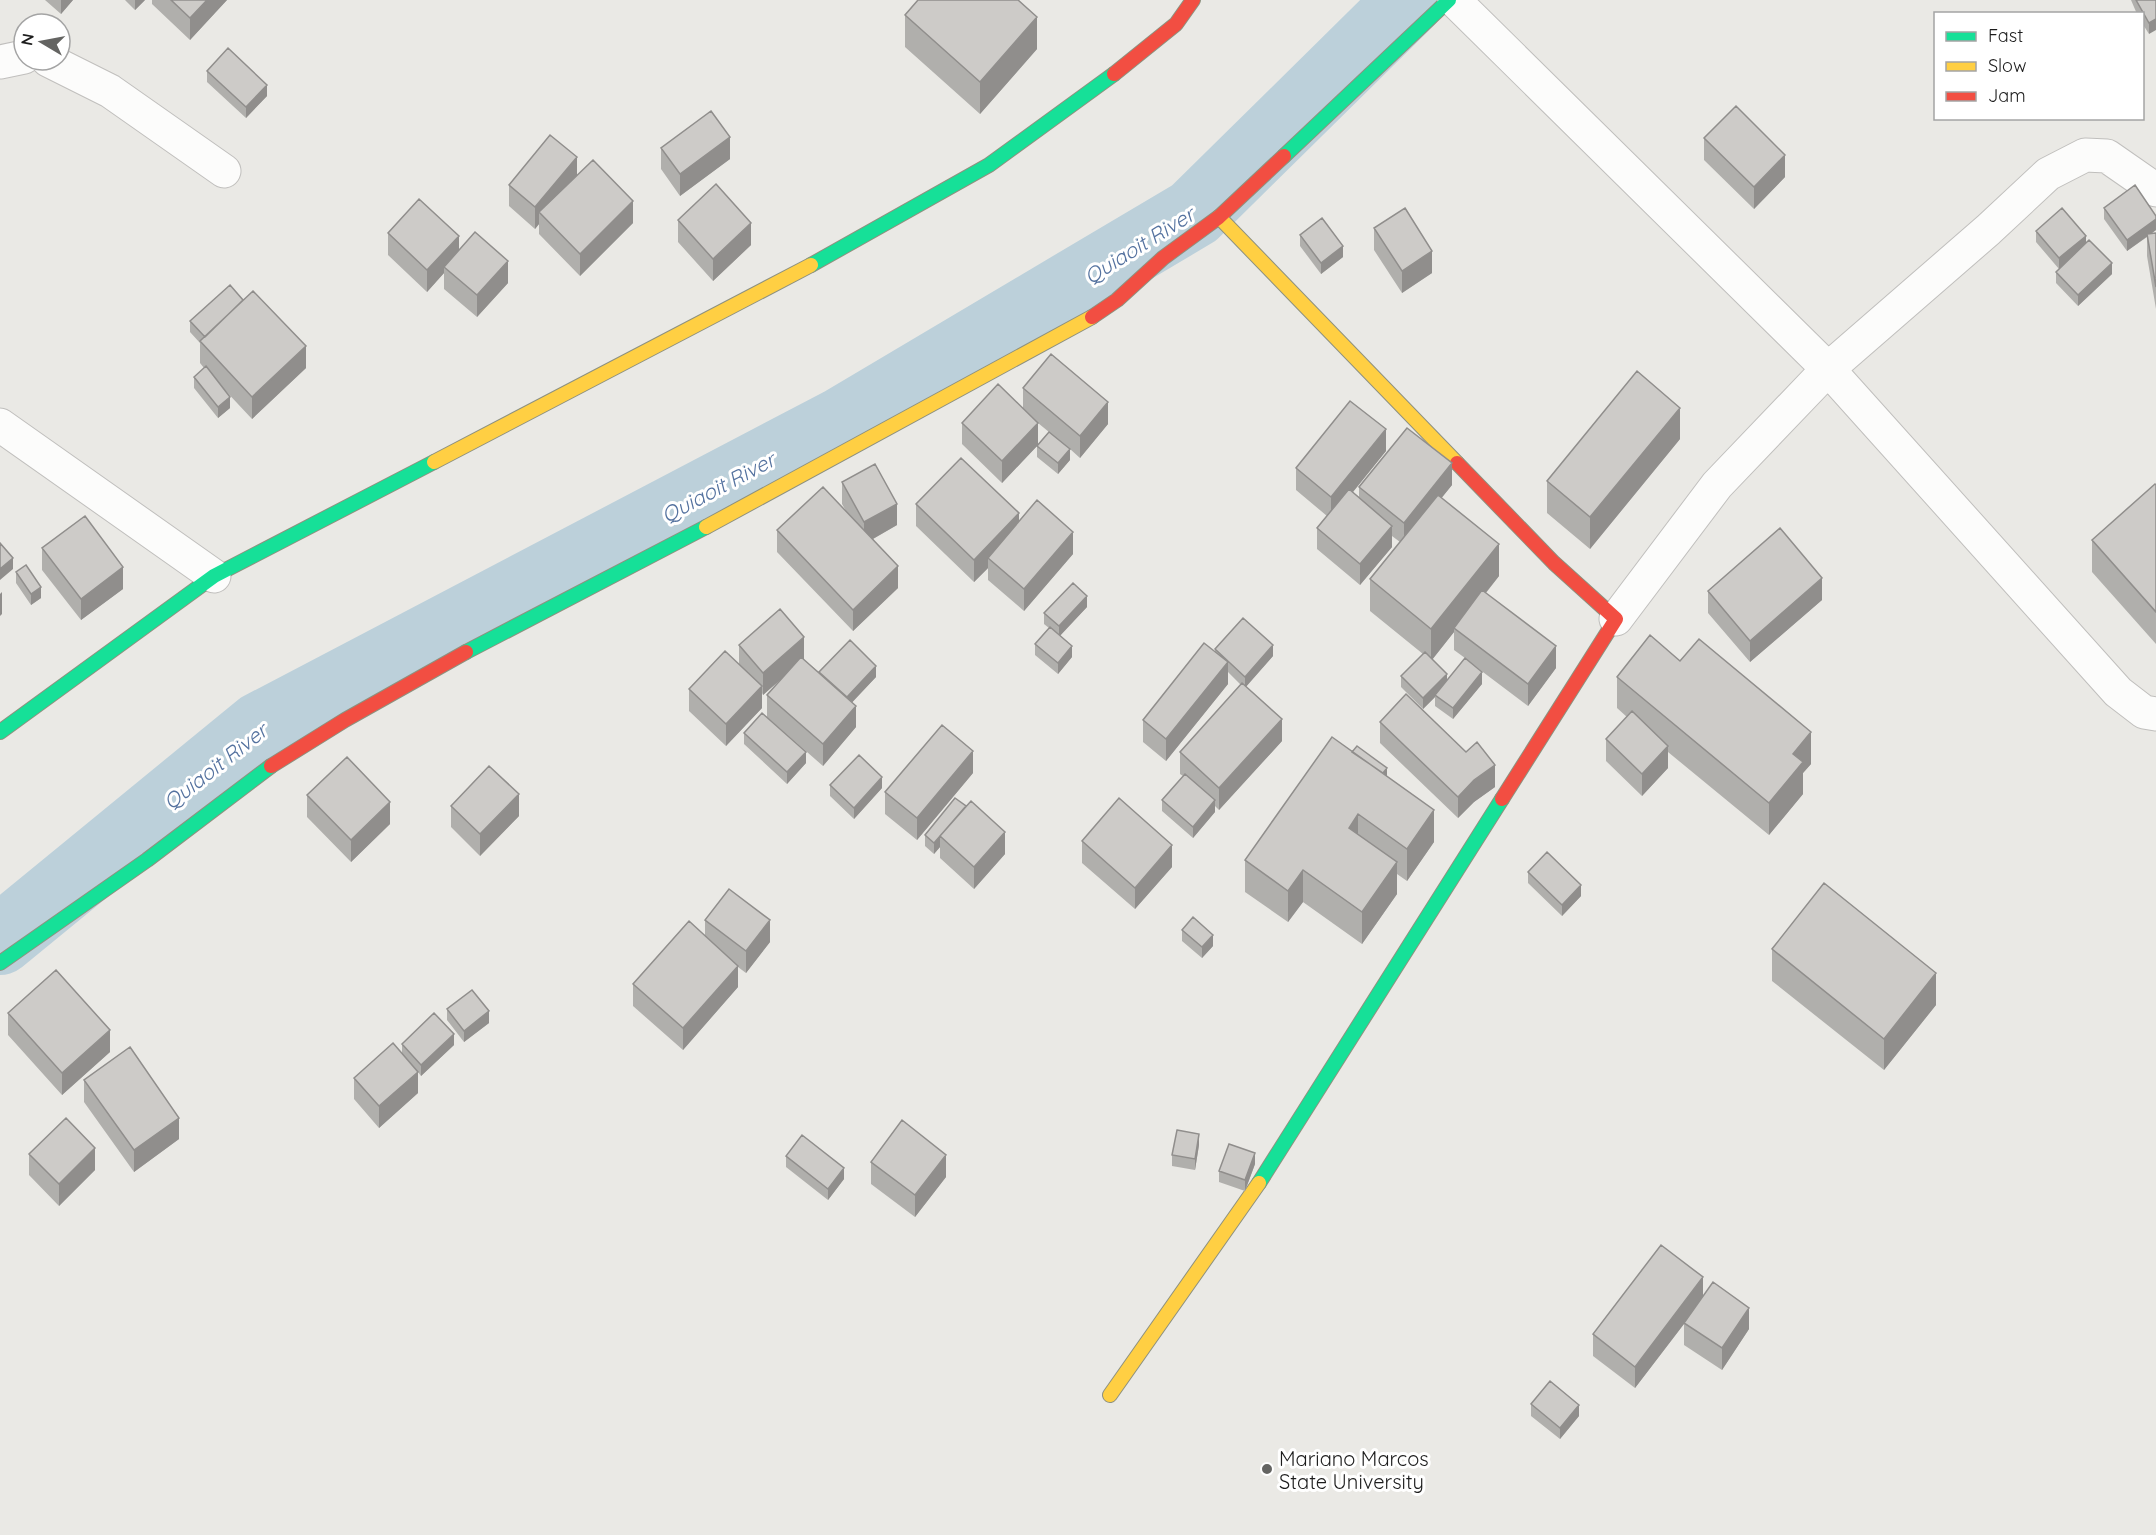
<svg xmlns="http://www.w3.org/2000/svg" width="2156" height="1535" viewBox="0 0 2156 1535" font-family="Quicksand,sans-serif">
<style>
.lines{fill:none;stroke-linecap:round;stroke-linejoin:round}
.river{stroke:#bcd0da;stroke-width:70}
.street-casing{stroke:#c0bfbd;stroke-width:35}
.fast-casing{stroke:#8e917f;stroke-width:16}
.slow-casing{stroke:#8e917f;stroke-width:16}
.jam-casing{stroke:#8e917f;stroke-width:16}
.street{stroke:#fcfcfb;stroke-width:33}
.fast{stroke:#16e098;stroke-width:14}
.slow{stroke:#ffcf43;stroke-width:14}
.jam{stroke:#f24e42;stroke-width:14}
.wall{fill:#b0afac;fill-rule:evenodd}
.shaded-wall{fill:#908e8c}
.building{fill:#cdcbc8;stroke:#908e8c;stroke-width:1.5}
.poi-dot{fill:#646462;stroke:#fff;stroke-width:2}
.labels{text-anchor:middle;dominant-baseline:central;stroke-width:6;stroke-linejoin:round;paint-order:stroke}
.poi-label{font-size:20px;fill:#1c1c1c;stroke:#fff;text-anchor:start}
.water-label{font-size:21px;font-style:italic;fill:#54729f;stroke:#fff}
</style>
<rect width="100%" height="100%" fill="#eae9e5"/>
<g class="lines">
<!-- river -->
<path class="river" d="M0,940l260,-213 580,-304 354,-210 216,-213"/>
<defs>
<path id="street" d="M1454,0l374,369 290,323 26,20 12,2
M48,60l62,31 114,80
M0,62l24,-5
M0,425l214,151
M1616,619l101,-134 111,-116 160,-139 60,-56 37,-19 22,1 49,34"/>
<path id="fast" d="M1284,156l165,-156
M811,265l178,-100 125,-91
M466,652l240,-125
M0,732l214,-156 220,-114
M0,963l147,-103 124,-94
M1259,1183l243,-384"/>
<path id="slow" d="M1219,217l238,246
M434,462l377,-197
M706,527l386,-210
M1110,1395l149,-212"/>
<path id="jam" d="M1114,74l62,-50 17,-24
M1092,317l25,-17 46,-42 56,-41 65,-61
M1457,463l97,100 62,56 -114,180
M271,766l74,-46 121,-68"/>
</defs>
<!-- street casing -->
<use href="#street" class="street-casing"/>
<!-- fast casing -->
<use href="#fast" class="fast-casing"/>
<!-- slow casing -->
<use href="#slow" class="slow-casing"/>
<!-- jam casing -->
<use href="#jam" class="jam-casing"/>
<!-- street -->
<use href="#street" class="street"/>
<!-- fast -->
<use href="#fast" class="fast"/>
<!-- slow -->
<use href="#slow" class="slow"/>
<!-- jam -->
<use href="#jam" class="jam"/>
</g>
<!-- wall -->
<path class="wall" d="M45,0h28l-12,14z
M125,0h20l-10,10z
M152,0h75l-37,40 -38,-36z
M2131,0h25l-7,34 -7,-11v-9h-5z
M905,15l132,34 -57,65 -75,-67z
M207,71l60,25 -21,22 -39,-36z
M1704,138l81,39 -31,32 -50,-49z
M661,148l69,11 -50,37 -19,-27z
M577,175l56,48 -53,53 -41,-42v-10l-4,5 -26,-23v-21z
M2104,208l52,22 -5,4 5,-1v76l-9,-53v-19l-20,14 -23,-32z
M678,220l73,25 -38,36 -35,-39z
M1374,228l58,45 -30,20 -28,-43z
M2036,231l50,13 26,30 -34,32 -22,-23v-11l3,-3 -23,-27z
M388,233l71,18 49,32 -31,34 -33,-28v-16l-17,19 -39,-37z
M1300,235l43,22 -22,17 -21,-28z
M190,321l116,47 -54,51 -29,-31 7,20 -12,10 -24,-30v-11l10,-9 -4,-5v-20l-10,-11z
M1023,388l85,36 -28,34 -10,-9v11l-12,14 -21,-17v-11l-35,37 -40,-39v-21l61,-15zM1038,423l11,9 -11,12z
M1680,439l-90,110 -43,-36v-32z
M1386,451l-33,41 6,5v-10l93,-2 -11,13 58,78 -13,17 70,75 -28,38 -61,-46 15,24 -29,35 -18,-13v-9l-12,12 -22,-22v-11l22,-22 -53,-43v-32l30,-37 -8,-6v11l-32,38 -43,-36v-21l10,-12 -31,-26v-22zM1454,632v18l11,8 -18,22 -15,-20z
M842,482l55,43 -24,14 25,49 -45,43 -76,-79v-22l69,-19 -4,-7z
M2156,485v159l-64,-72v-32z
M916,504l103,18 54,32 -49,57 -36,-31v-12l-14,14 -58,-56z
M42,548l81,41 -42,31 -39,-50z
M16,572l25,26 -10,7 -15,-22z
M1708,591l114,9 -72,62 -42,-49z
M1087,607l-27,28 12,22 -14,17 -23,-19v-11l14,-16 -5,-4v-11z
M739,645l64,14 16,13 57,5 -24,25 4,25 -33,39 -56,-49v-22l16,-18 -20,18 -1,-2v15l-36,38 -37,-35v-22l50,-25z
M1215,649l58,7 -27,30 36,55 -63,69 -4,-4v6l-22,26 -31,-27v-11l21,-24 -3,-2v-22l61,-67 -13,-13v12l-62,77 -23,-19v-22l72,-68z
M1680,661l131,103 -8,9v21l-34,41 -101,-83v16l-26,28 -36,-35v-22l21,-22 -10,-9v-31z
M1380,722l115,65 -21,15 -16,16 -78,-75z
M744,733l62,30 -19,21 -43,-40z
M973,773l-56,67 -32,-26v-22z
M1387,776l47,66 -27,39 -10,-7v20l-35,50 -59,-42 -15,20 -43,-30v-32z
M830,785l52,3 -28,31 -24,-23z
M307,795l83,29 -39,38 -44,-45z
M451,806l68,10 -39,40 -29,-29z
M966,807l39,47 -31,35 -34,-31v-11l-6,7 -9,-8v-11z
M1082,841l90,26 -37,42 -53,-46z
M1528,872l53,24 -19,20 -34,-33z
M705,920l65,22 -24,31 -8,-6v20l-55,63 -50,-44v-22l72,-49z
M1182,930l31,16 -11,12 -20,-17z
M1772,949l164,56 -52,65 -112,-89z
M447,1009l42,14 -25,19 -17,-22z
M8,1013l102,39 -48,43 -54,-60z
M402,1044l52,1 -33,31 -3,-4v21l-39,35 -25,-29v-21l48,-24z
M84,1080l95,59 -45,33 -50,-70z
M1199,1145l-4,25 -23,-4v-11z
M29,1154l66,16 -36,36 -30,-31z
M786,1156l58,23 -16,21 -42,-33z
M871,1162l75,15 -31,40 -44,-33z
M1255,1164l-10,27 -26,-9v-11z
M1703,1296l46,33 -27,41 -38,-25v-21l-49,64 -42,-32v-22z
M1531,1404l48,12 -19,23 -29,-23z"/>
<!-- shaded-wall -->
<path class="shaded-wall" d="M61,0h12l-12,14z
M135,0h10l-10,10z
M207,0h20l-37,40v-22z
M1037,17v32l-57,65v-32z
M2156,19v11l-7,4v-11z
M267,85v11l-21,22v-11z
M730,137v22l-50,37v-22z
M1785,155v22l-31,32v-22z
M577,157v22l-38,33v12l-4,5v-22z
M633,201v22l-53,53v-22z
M2156,219v11l-29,21v-11z
M751,223v22l-38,36v-22z
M459,236v22l-15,9v6l-17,19v-22z
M2086,236v11l-27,22v-11z
M1343,246v11l-22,17v-11z
M1432,251v22l-30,20v-22z
M508,261v22l-31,34v-22z
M2112,263v11l-34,32v-11z
M306,346v22l-54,51v-22z
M230,397v11l-12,10v-11z
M1108,402v22l-28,34v-22z
M1680,408v31l-90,110v-32z
M1038,423v22l-36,38v-22z
M1386,429v22l-55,68v-22z
M1070,449v11l-12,14v-11z
M1452,463v22l-48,60v-22z
M897,504v21l-33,19v-22z
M1019,513v22l-31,23v10l-14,14v-22z
M1392,526v21l-32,38v-21z
M1073,532v22l-49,57v-22z
M1499,544v32l-43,54 -2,-2v4l-23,29v-32z
M13,558v11l-13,11v-11z
M898,566v22l-45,43v-21z
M123,567v22l-42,31v-21z
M1822,578v22l-72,62v-21z
M41,587v11l-10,7v-11z
M2,592v22l-2,2v-22z
M1087,596v11l-28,30v-11z
M804,637v22l-41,36v-22z
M1273,645v11l-28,32v-11z
M1072,646v11l-14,17v-11z
M1556,646v22l-28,38v-22z
M1228,662v22l-62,77v-22z
M876,666v11l-31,33v-11z
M1482,672v12l-29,35v-11z
M1447,674v12l-12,9v2l-12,12v-11z
M762,686v22l-36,38v-22z
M856,706v21l-33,39v-22z
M1282,719v22l-63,69v-22z
M1811,732v32l-8,9v21l-34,41v-32l24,-49z
M1668,746v22l-26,28v-22z
M973,751v22l-56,67v-22z
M806,752v11l-19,21v-12z
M1495,765v22l-21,15 -16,16v-21l16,-17z
M1387,768v11l-13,6z
M882,777v11l-28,31v-11z
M519,794v22l-39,40v-22z
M1215,800v12l-22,26v-11z
M390,802v22l-39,38v-22z
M966,806v11l-26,19v11l-6,7v-11z
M1434,810v32l-27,39v-32z
M1358,814v32l-9,-18z
M1005,832v22l-31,35v-22z
M1172,845v22l-37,42v-21z
M1397,862v32l-35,50v-32z
M1303,870v32l-15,20v-31z
M1581,885v11l-19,20v-11z
M770,920v22l-24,31v-22z
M1213,935v11l-11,12v-11z
M738,966v21l-55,63v-22z
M1936,973v32l-52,65v-31z
M489,1011v12l-25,19v-11z
M110,1030v22l-48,43v-22z
M454,1034v11l-33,31v-11z
M418,1072v21l-39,35v-22z
M179,1118v21l-45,33v-22z
M1199,1134v11l-4,25v-11z
M95,1148v22l-36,36v-22z
M1255,1153v11l-10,27v-11z
M946,1155v22l-31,40v-22z
M844,1168v11l-16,21v-11z
M1703,1277v22l-68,89v-21z
M1749,1308v21l-27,41v-22z
M1579,1405v11l-19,23v-11z"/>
<!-- building -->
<path class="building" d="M171,0h36l-17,18z
M918,0h100l19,17 -57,65 -75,-67z
M2136,0h20v19l-7,4z
M228,48l39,37 -21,22 -39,-36z
M1736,106l49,49 -31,32 -50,-49z
M711,111l19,26 -50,37 -19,-26z
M550,135l27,22 -42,50 -26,-22z
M593,160l40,41 -53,53 -41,-42z
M716,184l35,39 -38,36 -35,-39z
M2135,185l21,31v3l-29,21 -23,-32z
M419,199l40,37 -32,34 -39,-37z
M1405,208l27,43 -30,20 -28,-43z
M2062,208l24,28 -27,22 -23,-27z
M1322,218l21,28 -22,17 -21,-28z
M475,232l33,29 -31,34 -33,-28z
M2156,233v54l-9,-53z
M2089,240l23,23 -34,32 -22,-23z
M230,285l13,15 -38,37 -15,-16z
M253,291l53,55 -54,51 -52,-56z
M1051,354l57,48 -28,34 -57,-48z
M206,366l24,31 -12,10 -24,-30z
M1637,371l43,37 -90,109 -43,-36z
M998,384l40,39 -36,38 -40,-38z
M1350,401l36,28 -55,68 -35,-29z
M1407,428l45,35 -48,60 -45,-36z
M1049,432l21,17 -12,14 -21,-17z
M961,458l58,55 -45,47 -58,-56z
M875,464l22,40 -33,18 -22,-40z
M2155,484l1,1v127l-64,-72z
M823,487l75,79 -45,44 -76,-80z
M1349,489l43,37 -32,38 -43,-36z
M1438,495l61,49 -68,85 -61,-50z
M1037,500l36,32 -49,57 -36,-31z
M85,516l38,51 -42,32 -39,-51z
M1780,528l42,50 -72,63 -42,-50z
M0,543l13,15 -13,11z
M26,565l15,22 -10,7 -15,-22z
M1073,583l14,13 -28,30 -15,-13z
M1482,590l74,56 -28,38 -74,-56z
M780,609l24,28 -41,36 -24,-28z
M1243,618l30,27 -28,32 -30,-28z
M1050,627l22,19 -14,17 -23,-19z
M1650,635l30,26 19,-22 112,93 -18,22 10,8 -34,41 -152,-126z
M850,640l26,26 -29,31 -28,-25z
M1204,643l24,19 -62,77 -23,-19z
M725,651l37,35 -36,38 -37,-35z
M1425,652l22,22 -24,24 -22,-22z
M801,657l55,49 -33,38 -56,-49z
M1465,658l17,14 -29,36 -18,-13z
M1242,683l40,36 -63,69 -39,-36z
M1406,694l60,58 11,-10 18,23 -21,15 -16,17 -78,-75z
M1632,711l36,35 -26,28 -36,-35z
M762,713l44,39 -19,20 -43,-39z
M942,725l31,26 -56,67 -32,-26z
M1332,737l102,73 -27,39 -49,-35 -9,14 48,34 -35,50 -59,-42 -15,21 -43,-31z
M1357,746l30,22 -4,5 -31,-21z
M859,755l23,22 -28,31 -24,-23z
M347,757l43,45 -39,38 -44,-45z
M489,766l30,28 -39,40 -29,-28z
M1185,774l30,26 -22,27 -31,-27z
M955,798l11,8 -32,37 -9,-8z
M1119,798l53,47 -37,43 -53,-47z
M971,801l34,31 -31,35 -34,-31z
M1547,852l34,33 -19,20 -34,-33z
M1824,883l112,90 -52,66 -112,-90z
M729,889l41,31 -24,31 -41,-31z
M1193,917l20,18 -11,12 -20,-17z
M689,921l49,45 -55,62 -50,-44z
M56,970l54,60 -48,43 -54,-60z
M472,990l17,21 -25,20 -17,-22z
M434,1013l20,21 -33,31 -19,-21z
M393,1043l25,29 -39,34 -25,-28z
M130,1047l49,71 -45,32 -50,-70z
M66,1118l29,30 -36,36 -30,-30z
M902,1120l44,35 -31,40 -44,-33z
M1177,1130l22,4 -4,25 -23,-4z
M802,1135l42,33 -16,21 -42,-33z
M1229,1144l26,9 -10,27 -26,-9z
M1661,1245l42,32 -68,90 -42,-33z
M1713,1282l36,26 -27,40 -38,-25z
M1550,1381l29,24 -19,23 -29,-24z"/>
<!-- markers -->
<circle class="poi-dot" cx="1267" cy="1469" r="6"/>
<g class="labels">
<!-- poi labels -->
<g class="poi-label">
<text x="1279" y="1458">Mariano Marcos<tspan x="1279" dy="23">State University</tspan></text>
</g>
<!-- water labels -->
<g class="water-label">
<text transform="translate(1139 245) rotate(-32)">Quiaoit River</text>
<text transform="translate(718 487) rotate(-28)">Quiaoit River</text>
<text transform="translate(215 766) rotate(-38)">Quiaoit River</text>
</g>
</g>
<!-- legend -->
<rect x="1934" y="12" width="210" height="108" fill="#ffffff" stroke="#a4a4a4" stroke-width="1.5"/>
<rect x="1946" y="32" width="30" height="9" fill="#16e098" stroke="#a4a4a4" stroke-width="1.5"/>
<text x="1988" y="42" font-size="18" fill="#1c1c1c">Fast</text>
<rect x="1946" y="62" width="30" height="9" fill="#ffcf43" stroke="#a4a4a4" stroke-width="1.5"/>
<text x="1988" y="72" font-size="18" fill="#1c1c1c">Slow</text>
<rect x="1946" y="92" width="30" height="9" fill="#f24e42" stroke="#a4a4a4" stroke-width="1.5"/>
<text x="1988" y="102" font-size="18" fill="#1c1c1c">Jam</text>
<!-- north arrow -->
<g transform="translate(42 42) rotate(280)"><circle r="28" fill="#ffffff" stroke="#a4a4a4" stroke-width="1.5"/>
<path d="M0-4.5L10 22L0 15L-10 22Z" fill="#646462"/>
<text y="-9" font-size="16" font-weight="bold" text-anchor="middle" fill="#1c1c1c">N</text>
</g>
</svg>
